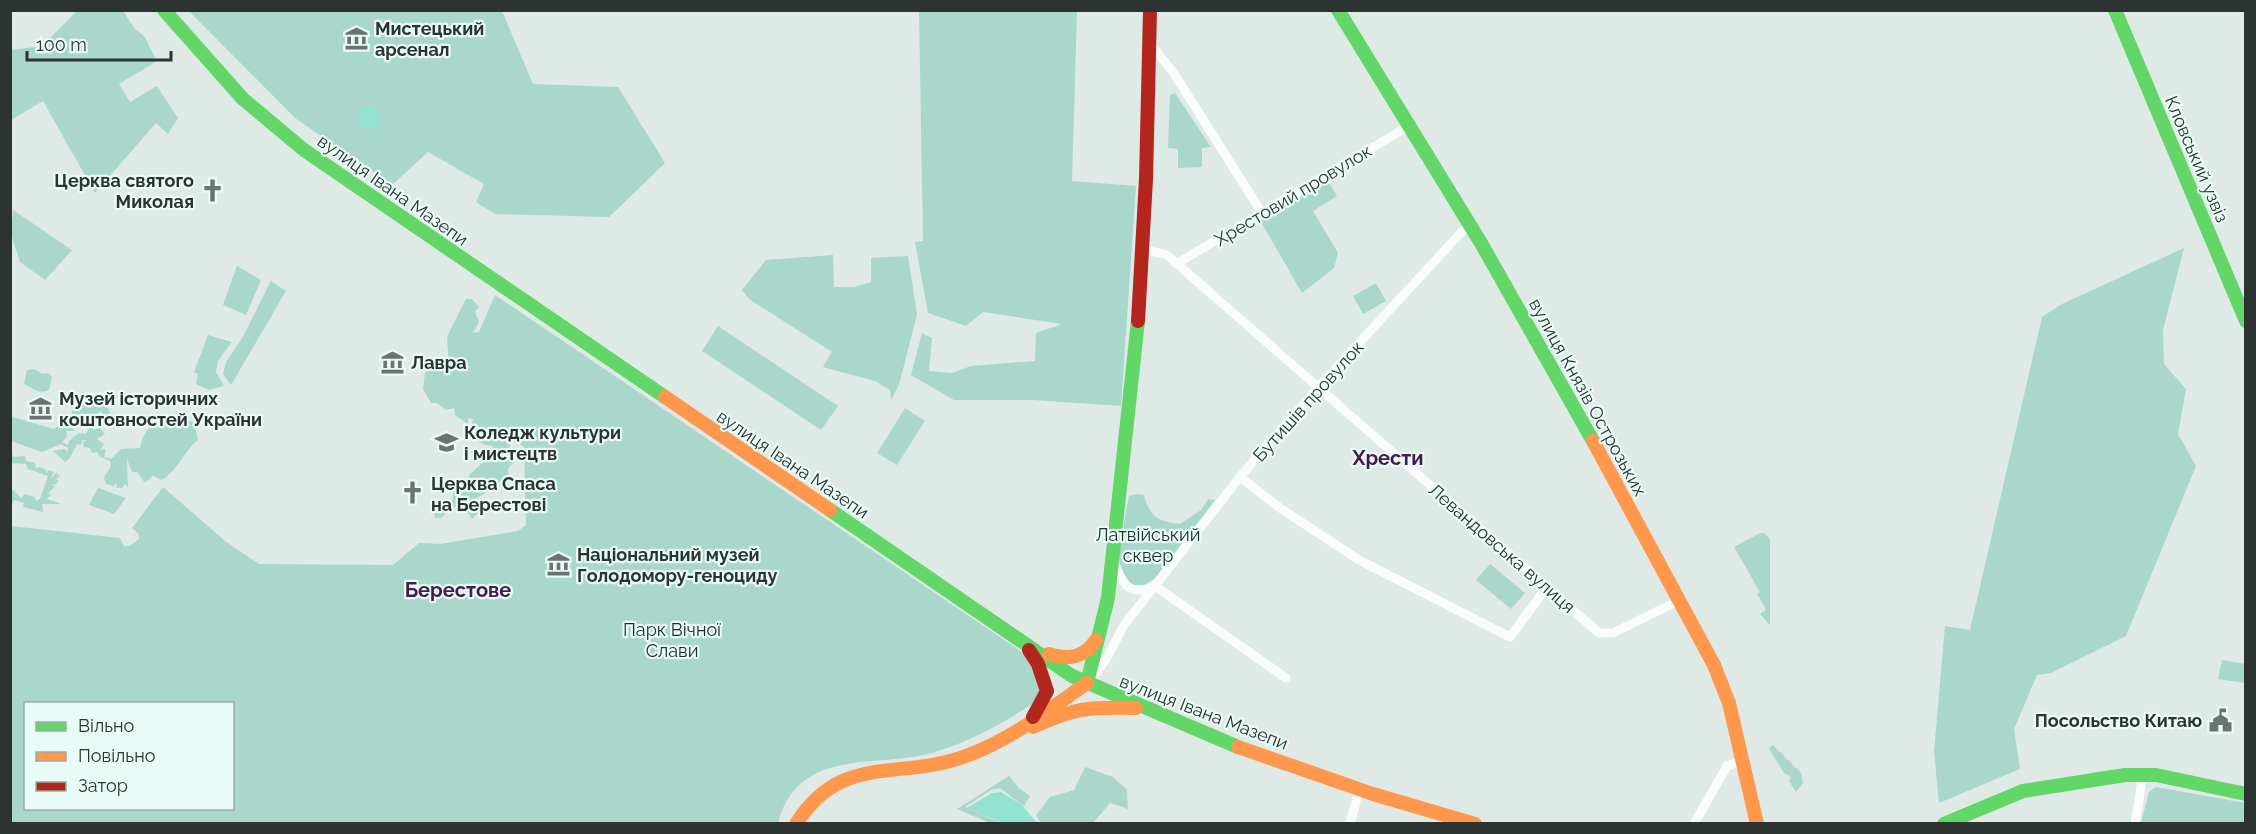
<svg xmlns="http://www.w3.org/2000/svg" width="2256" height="834" viewBox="0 0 2256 834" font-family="Raleway,sans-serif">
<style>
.green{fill:#a9d7cc;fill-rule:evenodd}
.water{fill:#93e3d1}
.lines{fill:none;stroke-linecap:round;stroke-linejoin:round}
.street{stroke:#fafcfb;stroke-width:9}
.fast{stroke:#63d668;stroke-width:14}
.slow{stroke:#ff974d;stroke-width:14}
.jam{stroke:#b3261e;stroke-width:14}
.labels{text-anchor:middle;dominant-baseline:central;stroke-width:4.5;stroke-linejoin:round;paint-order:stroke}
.poi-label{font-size:18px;font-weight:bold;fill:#2c3331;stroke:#e8fbf6;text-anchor:start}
.street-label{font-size:18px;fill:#2c3331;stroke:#e8fbf6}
.park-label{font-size:18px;fill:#1b2f2a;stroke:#e8fbf6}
.neighbourhood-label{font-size:20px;font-weight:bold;fill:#471a4d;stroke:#e8fbf6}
</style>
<rect width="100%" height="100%" fill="#dfe9e6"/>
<!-- green -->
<path class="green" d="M78,10l45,1 12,18 9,7 13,25 -38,23 11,18 27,-16 21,32 -10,16 -12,-11 -61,70 -52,-92 -32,19v-70l31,-4z
M189,11h313l31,73 85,3 47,76 -56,54 -114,-3 -19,-12 8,-18 -56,-32 -36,33 -97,-67z
M919,11h158l-5,170 64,5 -15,220 -88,-6h-79l-43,-25 11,-42 10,5 -3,33 23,2 19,-7 64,-5 1,-28 26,-9 -79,-12 -17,14 -38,-13 -13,-71 8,-1z
M1175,93l36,54 -9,1v19l-24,1v-19l-10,-1 2,-53z
M1328,181l9,15 -24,15 25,42 -4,15 -32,25 -42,-73z
M13,210l59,40 -27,30 -25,-18 -9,-28z
M2184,248l-21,82 1,34 22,25 -8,45 18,32 -70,170 -75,37 -14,2 -23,54 6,40 -81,34 -5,-52 11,-125 25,4 72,-313 20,-13z
M833,255l1,32h20l17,-5v-24l37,-2 9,58 -18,71 -8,15 -1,-10 -15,-9 -52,-14 9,-15 -83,-53 -7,-9 24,-30z
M237,266l24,14 -15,35 -23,-10z
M271,281l15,10 -55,94 -8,-11 3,-12 17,-25z
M1376,283l10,18 -23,13 -10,-18z
M495,295l524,355c15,15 29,31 16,52 -33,22 -69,42 -107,52 -57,14 -130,-6 -150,69l-767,1v-298l109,12 4,8h6l9,-7v-5l-7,-6 31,-41 62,54 34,23 134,1 26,-22 22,1 77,-13 8,-6 -2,-78 -7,-6 -2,2 -5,-2v17l4,4 -6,7 1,8 -6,-1 -2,6 -13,3 -4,9 -15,8 7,-1 1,6 6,1 -11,11 -9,-13 -10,1 -12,11h-6l-1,-4 19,-15v-8l8,-1 7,-6 1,-9 19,-17 5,-12c-15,-1 -25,-11 -20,-27l-5,-1v6l-13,-9 -1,-7 -8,2 -9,-7h-6l-8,-14 2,-16 12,-10 4,5 8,-4 -2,-27 19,-38h6l7,8 -4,5 4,10 -6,11 6,-1zM26,704h206v104h-206z
M718,326l120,80 -17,24 -119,-79z
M208,335l24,7 -14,19 -2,11 8,14 -15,4 -13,-6 2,-10 -4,-2z
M34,369l8,5 6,-1 4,4 -3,13c-11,5 -16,-2 -25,-6l3,-14z
M81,391l12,6 -1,8 5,-7 8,3 6,14 -6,4 -4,-8 -9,7 2,5 -1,7 7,-2 5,6 -8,5 7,5 -4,6 6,-1 -2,8 7,2 10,-10 19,-1 3,-11 10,-16 6,3 6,-9 4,3 6,-1 4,6 5,-3 10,2 4,18c-12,9 -23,34 -37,40l-8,-5 -8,8 -8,-11h-5l-5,-13 1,28 -3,-3 -3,4h-5l-1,-5 -3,3 -7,-2 -2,-6 7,-12 -1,-5 -10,-4 -3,-5 -5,1 -2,-5 -6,-1 -1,-5 4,-2h-5l-1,5 -4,-1 -7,14 -5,4 -12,-11 11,-2 4,3v-4l-7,-4 -19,8 -31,-11 1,-24 42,12 11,-8 10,10h-9l1,6 -5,5 6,3 1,-4 10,-8 7,1 3,-6 -3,-9 -5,1 -3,8 -8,-6 3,-14 -5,-3 6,-7 7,3z
M905,408l20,13 -28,44 -20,-12z
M11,453l3,4 11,-1 1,5 9,2 1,6 3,-2 6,2 1,4 3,-3 5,2 -5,9 7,-8 4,3 -4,3 3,2 -3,3 -6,1 5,1 -7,7 3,2 -4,4 14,5h-19l1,8 -20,-5 1,-4 -10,-3 -3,6v-15l2,-1 8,8 4,-4 10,3 1,4 4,-2 8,-23 -20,-7 -2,-5 -15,-1z
M98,488l28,10 -12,16 -25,-9z
M1138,494l6,1c5,21 15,27 36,29l21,-14 7,-11 7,1 -59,78 -12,7h-13l-12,-12 -1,-18 11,-59z
M1760,533h4l6,6v86l-10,-11 6,-4 -9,-16 3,-2 -26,-45z
M1490,564l35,29 -14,16 -35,-29z
M2222,660l23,4v19l-27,-4z
M1773,745l28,28 2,10 -7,9 -7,-11 2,-4 -8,-5 -14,-24z
M1085,767l28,10 14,13 1,19 -18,-6 -17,20h-52l-5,-8 14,-18 24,-7z
M1009,776l10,12 11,8 -6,10 -24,-18 -9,2 -26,17 36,16h-11l-33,-14z
M2156,787l89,16v20h-104l8,-31z"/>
<!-- water -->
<path class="water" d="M358 118a11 11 0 1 1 22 0a11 11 0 1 1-22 0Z
M1001,792l20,12 16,19h-34l-36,-15 25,-15z"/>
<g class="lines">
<!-- street -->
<path class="street" d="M1149,42l24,30 89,141
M1143,249l24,6 432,378h14l67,-33
M1176,264l233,-138
M1240,477l40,31 79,52 151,77 37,-50
M1114,560c7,22 14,37 39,27
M1155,586l131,92
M1089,682l18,-24 17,-33 116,-148 82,-94 147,-159
M1350,824l9,-34
M1694,824l33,-58 17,-6
M2135,824l8,-50"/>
<!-- fast -->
<path class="fast" d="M164,10l79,89 61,51 361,247
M1338,10l143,233 112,198
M2115,10l131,311
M830,510l242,166 166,71
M1087,683l21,-85 30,-277
M1944,824l79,-33 102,-16h31l90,19"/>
<!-- slow -->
<path class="slow" d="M665,397l165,113
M1593,441l121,224 15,38 28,121
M1049,654c20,6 35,4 47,-14
M1033,727c44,-20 56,-20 103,-19
M1238,747l135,47 102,30
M796,824c45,-72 103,-43 170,-68 44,-16 83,-46 121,-73"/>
<!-- jam -->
<path class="jam" d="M1138,321l8,-142 4,-169
M1029,650l9,14 9,27 -14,26"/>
</g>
<!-- icons -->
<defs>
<symbol id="museum-bare" viewBox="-9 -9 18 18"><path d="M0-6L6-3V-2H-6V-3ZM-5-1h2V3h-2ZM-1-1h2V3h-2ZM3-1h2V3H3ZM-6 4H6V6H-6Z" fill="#6b7370" stroke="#e8fbf6" stroke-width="2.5" paint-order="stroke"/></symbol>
<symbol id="church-bare" viewBox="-9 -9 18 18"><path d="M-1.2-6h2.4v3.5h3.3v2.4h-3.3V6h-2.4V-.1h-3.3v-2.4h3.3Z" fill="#6b7370" stroke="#e8fbf6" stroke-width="2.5" paint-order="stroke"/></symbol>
<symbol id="university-bare" viewBox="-9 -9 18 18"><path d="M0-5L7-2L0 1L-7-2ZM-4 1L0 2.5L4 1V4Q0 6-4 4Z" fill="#6b7370" stroke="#e8fbf6" stroke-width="2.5" paint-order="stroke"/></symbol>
<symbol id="civic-bare" viewBox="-9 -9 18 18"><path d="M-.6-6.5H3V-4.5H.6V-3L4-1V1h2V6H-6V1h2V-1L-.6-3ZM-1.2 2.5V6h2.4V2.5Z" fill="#6b7370" stroke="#e8fbf6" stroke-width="2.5" paint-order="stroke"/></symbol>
</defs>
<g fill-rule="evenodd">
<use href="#museum-bare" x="340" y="22" width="33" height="33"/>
<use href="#church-bare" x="196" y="174" width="33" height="33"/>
<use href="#museum-bare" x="376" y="346" width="33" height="33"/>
<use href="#museum-bare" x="24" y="392" width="33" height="33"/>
<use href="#university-bare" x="430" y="426" width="33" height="33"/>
<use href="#church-bare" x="396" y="476" width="33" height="33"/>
<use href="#museum-bare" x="542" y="548" width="33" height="33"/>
<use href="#civic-bare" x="2204" y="704" width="33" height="33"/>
</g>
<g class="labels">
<!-- poi labels -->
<g class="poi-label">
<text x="375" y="28">Мистецький<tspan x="375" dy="21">арсенал</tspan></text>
<text x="194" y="180" text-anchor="end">Церква святого<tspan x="194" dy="21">Миколая</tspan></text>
<text x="411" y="362">Лавра</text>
<text x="59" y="398">Музей історичних<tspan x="59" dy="21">коштовностей України</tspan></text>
<text x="464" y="432">Коледж культури<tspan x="464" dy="21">і мистецтв</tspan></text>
<text x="431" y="483">Церква Спаса<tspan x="431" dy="21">на Берестові</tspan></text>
<text x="577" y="554">Національний музей<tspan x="577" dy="21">Голодомору-геноциду</tspan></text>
<text x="2202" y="720" text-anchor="end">Посольство Китаю</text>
</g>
<!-- street labels -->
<g class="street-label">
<text transform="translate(2197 159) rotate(67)">Кловський узвіз</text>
<text transform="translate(393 190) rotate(35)">вулиця Івана Мазепи</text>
<text transform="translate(1293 195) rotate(-31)">Хрестовий провулок</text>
<text transform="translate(1588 397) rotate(61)">вулиця Князів Острозьких</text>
<text transform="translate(1308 401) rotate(-48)">Бутишів провулок</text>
<text transform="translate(793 464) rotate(34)">вулиця Івана Мазепи</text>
<text transform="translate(1502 548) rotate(41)">Левандовська вулиця</text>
<text transform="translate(1204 712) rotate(21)">вулиця Івана Мазепи</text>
</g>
<!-- park labels -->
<g class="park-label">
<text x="1148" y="534">Латвійський<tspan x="1148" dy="21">сквер</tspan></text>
<text x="672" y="629">Парк Вічної<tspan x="672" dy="21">Слави</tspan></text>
</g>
<!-- neighbourhood labels -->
<g class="neighbourhood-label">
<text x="1388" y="458">Хрести</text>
<text x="458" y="590">Берестове</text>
</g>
</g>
<!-- border -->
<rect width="2256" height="834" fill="none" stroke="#2c3331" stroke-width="24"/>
<!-- legend -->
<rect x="24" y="702" width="210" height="108" fill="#e8fbf6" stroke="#9daba7" stroke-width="1.5"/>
<rect x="36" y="722" width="30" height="9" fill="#63d668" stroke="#9daba7" stroke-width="1.5"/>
<text x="78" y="732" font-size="18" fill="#2c3331">Вільно</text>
<rect x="36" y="752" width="30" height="9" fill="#ff974d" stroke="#9daba7" stroke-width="1.5"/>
<text x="78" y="762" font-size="18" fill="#2c3331">Повільно</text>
<rect x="36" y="782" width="30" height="9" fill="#b3261e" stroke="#9daba7" stroke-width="1.5"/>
<text x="78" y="792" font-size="18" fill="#2c3331">Затор</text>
<!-- scale -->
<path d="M27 51v9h144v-9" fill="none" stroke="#2c3331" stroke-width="3"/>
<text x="36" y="51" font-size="18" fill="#2c3331" stroke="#e8fbf6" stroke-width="4.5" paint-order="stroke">100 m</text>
</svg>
